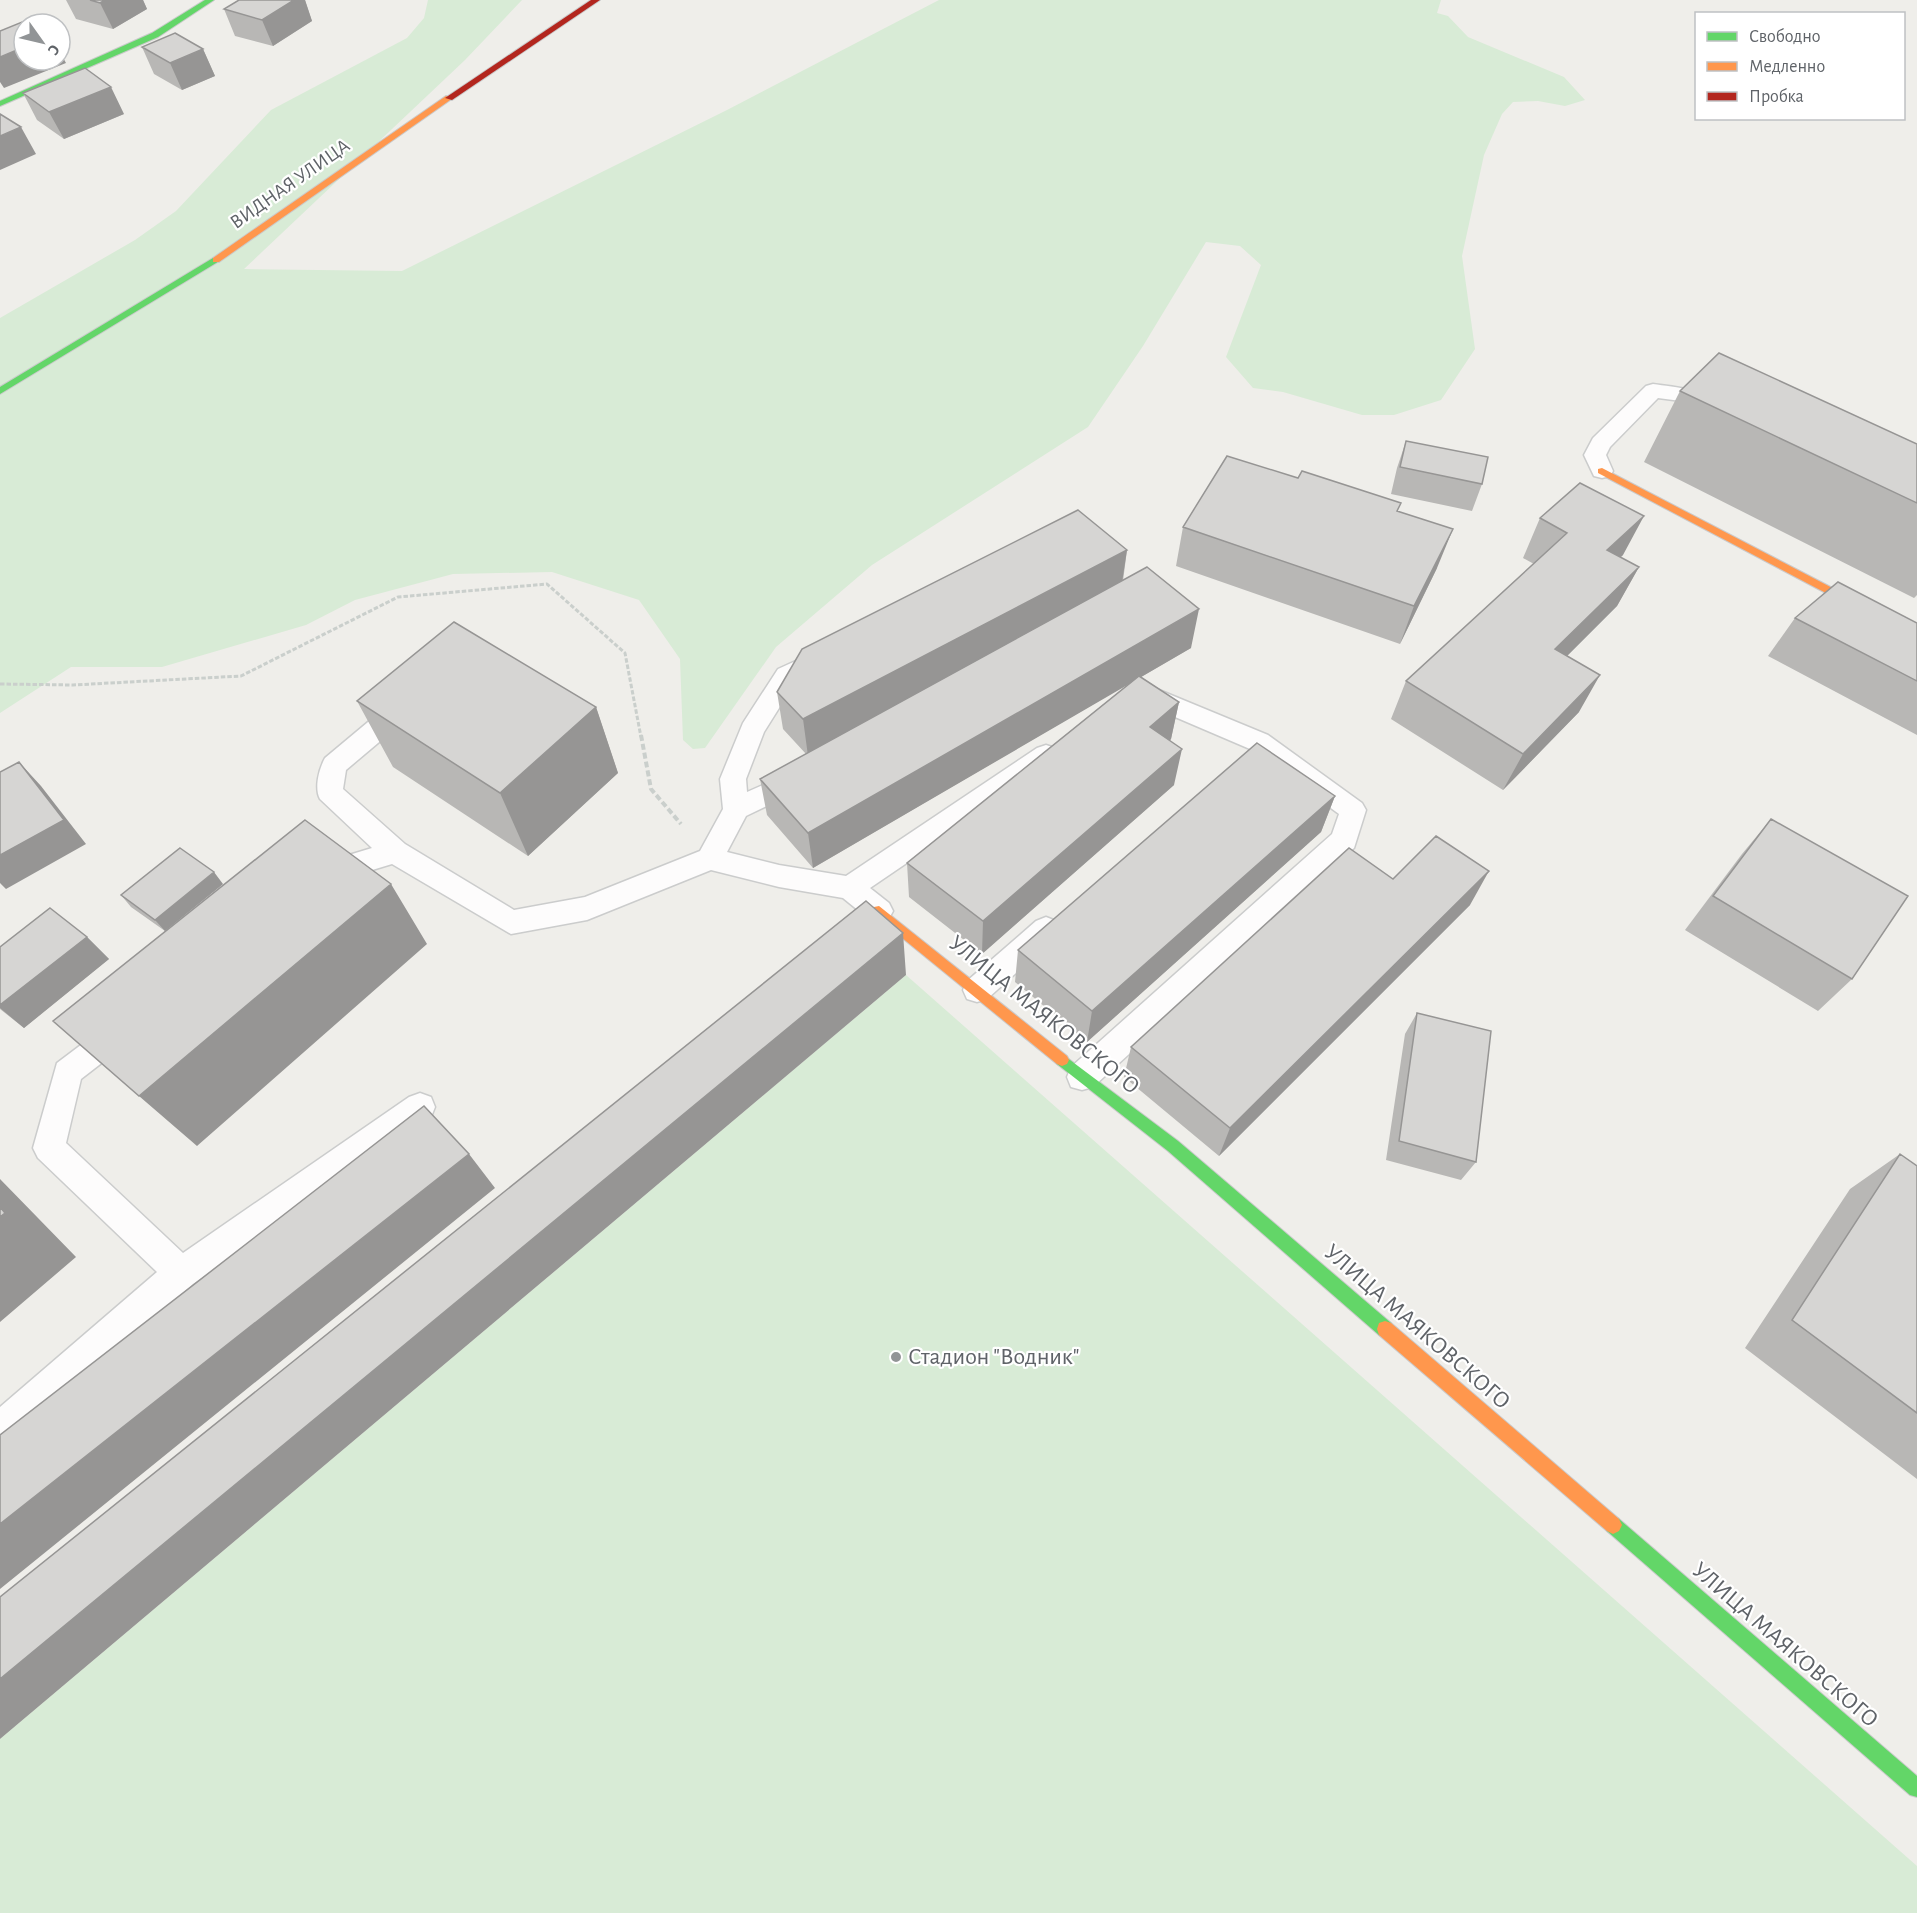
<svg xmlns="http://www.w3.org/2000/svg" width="1917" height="1913" viewBox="0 0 1917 1913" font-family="'Alegreya Sans',sans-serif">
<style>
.green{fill:#d8ebd6}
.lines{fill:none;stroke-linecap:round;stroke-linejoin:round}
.lane-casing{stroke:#cbcccc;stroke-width:3}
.fast-casing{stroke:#cacacb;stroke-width:2}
.slow-casing{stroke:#cacacb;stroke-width:2}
.jam-casing{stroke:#cacacb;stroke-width:2}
.path-far1{stroke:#cacfcc;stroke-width:3;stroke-dasharray:4.5 2;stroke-linecap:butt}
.path{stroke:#cacfcc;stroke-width:4;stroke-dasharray:6 3;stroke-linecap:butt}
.lane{fill:#fdfcfc;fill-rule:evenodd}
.fast{fill:#63d668;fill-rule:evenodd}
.slow{fill:#ff974d;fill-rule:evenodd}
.jam{fill:#b3261e;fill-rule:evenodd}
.wall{fill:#b8b7b5}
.shaded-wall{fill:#969594}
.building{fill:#d6d5d3;stroke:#969594;stroke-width:1.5}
.poi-dot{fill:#919496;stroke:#fff;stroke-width:2}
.labels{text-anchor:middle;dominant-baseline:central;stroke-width:4.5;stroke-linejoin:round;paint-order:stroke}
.far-street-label{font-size:20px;fill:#5f6368;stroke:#fff}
.street-label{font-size:24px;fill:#5f6368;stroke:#fff}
.poi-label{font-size:24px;fill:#5f6368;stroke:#fff;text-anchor:start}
</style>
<rect width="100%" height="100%" fill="#efeeea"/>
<!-- green -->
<path class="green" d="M428,0h94l-57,60 -221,209 158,2 325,-161 212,-110h502l-4,13 11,3 20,21 96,40 21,23 -20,6 -27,-5 -25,1 -11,12 -18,41 -22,101 13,93 -34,51 -47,15h-32l-79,-23 -30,-4 -27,-31 35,-92 -21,-19 -34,-4 -63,104 -55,81 -216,138 -96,82 -71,101 -12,1 -10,-9 -3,-81 -41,-59 -87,-28 -99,2 -98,26 -49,25 -144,42h-91l-71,46v-395l135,-78 41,-29 95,-101 136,-72 17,-20z
M906,975l1011,891v47h-1917v-174z"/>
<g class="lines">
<defs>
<path id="lane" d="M1653,384c21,3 60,6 73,25l-3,5 -8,2 -34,-15 -23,-3 -48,49 -4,8 7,16 -3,5 -8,2 -8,-2 -10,-21 9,-17 53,-52z
M811,654l9,3 3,6 -3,6 -24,12 -32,51 -18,47 1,13 50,-22 9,3 4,7 -4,7 -60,29 -19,36 52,13 67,11 191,-128 9,-3 9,3 4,7 -4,7 -185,126 19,15 4,8c-8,16 -25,31 -43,24l-4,-8 4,-8 9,-8 -16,-13 -64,-11 -68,-17 -124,50 -76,14 -119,-70 -66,20 -10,-3 -4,-8 4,-8 56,-17 -52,-49c-6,-11 -1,-30 5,-41l67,-56 9,-2 9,2 4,7 -4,7 -64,54 -3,19 62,55 109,66 71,-13 115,-46 23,-42 -3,-30 23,-56 35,-54z
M1142,683l126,52 94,68 4,7 -12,38 -261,239 -11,3 -11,-3 -4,-10 4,-10 261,-233 7,-20 -89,-65 -117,-50 -4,-7 4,-7z
M1046,917l10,4 4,8 -4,8 -69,62 -10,3 -10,-3 -4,-9 4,-9 69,-60z
M120,1019l10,4 5,9 -5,9 -49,38 -15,64 117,110 226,-156 11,-4 11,4 4,10 -4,10 -238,167 -181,158 -12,5v-40l157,-135 -119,-114 -5,-10 24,-85 53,-40z"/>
<path id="fast" d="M205,0h9l-56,37 -158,69v-5l152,-68z
M213,258l8,2 -221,134v-7z
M1062,1054l116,87 213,182 2,6 -2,6 -6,2 -6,-2 -211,-184 -111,-87 -2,-4 2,-4z
M1613,1516l6,3 298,257v21l-7,-2 -303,-264 -3,-6 3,-6z"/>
<path id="slow" d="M446,96l7,2 -234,164h-6v-4z
M1602,468l315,164v9l-319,-168v-4z
M879,906l188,150 2,4 -2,4 -5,2 -5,-2 -183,-149 -2,-4 2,-4z
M1385,1321l6,2 228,196 3,6 -3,6 -6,3 -6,-3 -228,-196 -2,-6 2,-6z"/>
<path id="jam" d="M591,0h9l-148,100 -7,-2z"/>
</defs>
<!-- lane casing -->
<use href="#lane" class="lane-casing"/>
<!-- fast casing -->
<use href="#fast" class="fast-casing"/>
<!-- slow casing -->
<use href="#slow" class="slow-casing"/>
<!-- jam casing -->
<use href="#jam" class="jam-casing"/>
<!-- path-far1 -->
<path class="path-far1" d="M0,684l73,1 168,-9 157,-79 149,-13 78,69 16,84"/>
<!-- path -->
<path class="path" d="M641,735l10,54 30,35"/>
<!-- lane -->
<use href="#lane" class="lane"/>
<!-- fast -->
<use href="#fast" class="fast"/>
<!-- slow -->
<use href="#slow" class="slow"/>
<!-- jam -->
<use href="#jam" class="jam"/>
</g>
<!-- wall -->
<path class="wall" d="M66,0h77l4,9 -34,20 -37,-10z
M239,0h66l7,21 -39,25 -38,-10 -11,-27z
M142,47l61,2 12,27 -33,14 -28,-16z
M23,93l101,21 -60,25 -27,-19z
M1680,391l237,53v151l-3,3 -270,-136z
M1406,441l76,43 -10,27 -81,-17 6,-26z
M1398,512l39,56 -37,76 -224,-78 7,-39z
M1540,518l83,37 -3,2 19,10 -22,39 -50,50 12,56 -76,78 -112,-71 15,-38 128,-117 -11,-6z
M1127,550l-4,31 68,67 -50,29 38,25 -8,37 -1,2 4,44 -192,169 -73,-57 -2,-34 224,-181 -318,186 -46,-53 -7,-36 46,-25 -23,-25 -6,-37z
M1795,618l122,5v112l-149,-79z
M357,701l239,6 22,66 -90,83 -135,-89z
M1335,796l-14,36 -234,210 -72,-60 3,-32z
M1771,819l81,160 -34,32 -133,-81 57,-76z
M1393,879l77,26 -251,251 -95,-79 7,-30z
M223,884l-58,47 -34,-24 -10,-12z
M87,937l22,22 -85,69 -24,-19v-62z
M1417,1013l59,149 -15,18 -75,-20 19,-126z
M1900,1154l17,12v313l-172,-131 105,-159z"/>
<!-- shaded-wall -->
<path class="shaded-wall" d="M105,0h38l4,9 -34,20 -13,-26z
M294,0h11l7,21 -39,25 -11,-26z
M24,47v13h36v-8l6,11 -62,25 -4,-6v-25z
M203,49l12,27 -33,14 -12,-27z
M111,87l13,27 -60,25 -15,-27z
M21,127l15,27 -36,16v-34z
M1644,516l-21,39 -36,34 20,-39z
M1453,529l-16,39 -37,76 14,-38z
M1127,550l-6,39 -313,167 -5,-37z
M1639,567l-22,39 -81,81 19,-38z
M1199,609l-8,39 -378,220 -5,-35z
M1600,675l-21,37 -76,78 20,-36z
M1179,702l-8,37 -27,25 6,-37z
M596,707l22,66 -90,83 -28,-63z
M1182,749l-8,36 -192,169 1,-33z
M19,762l22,24 45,58 -80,45 -6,-6v-28z
M1335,796l-14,36 -234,210 5,-31z
M1489,871l-19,34 -251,251 11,-28z
M214,872l9,12 -58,47 -10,-11z
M391,884l36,60 -230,202 -58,-50z
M903,933l3,42 -906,764v-60z
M87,937l22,22 -85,69 -24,-20v-3z
M469,1154l26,34 -495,401v-65z
M0,1179l76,78 -76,65z"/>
<!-- building -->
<path class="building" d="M90,0h15l-5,3z
M239,0h55l-32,20 -38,-11z
M27,20l6,4h-9v23l-24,10v-26z
M175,33l28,16 -33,14 -28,-16z
M85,68l26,19 -62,25 -26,-19z
M0,114l21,13 -21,9z
M1719,353l198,91v59l-237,-112z
M1406,441l82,16 -6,27 -82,-17z
M1227,456l71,22 4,-7 99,32 -4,8 56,18 -39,77 -231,-79z
M1580,483l64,33 -37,34 32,17 -84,82 45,26 -77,79 -117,-73 161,-148 -27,-15z
M1078,510l49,40 -324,169 -26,-27 25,-43z
M1147,567l52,42 -391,224 -48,-54z
M1838,582l79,41v58l-122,-63z
M454,622l142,85 -96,86 -143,-92z
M1139,676l40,26 -29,25 32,22 -199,172 -76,-58z
M1257,743l78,53 -243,215 -74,-61z
M19,762l45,58 -64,35v-83z
M1771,819l137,77 -56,83 -139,-83z
M305,820l86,64 -252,212 -86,-75z
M1436,836l53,35 -259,257 -99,-81 218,-199 44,31z
M180,848l34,24 -59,48 -34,-25z
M866,901l37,32 -903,746v-82z
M50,908l37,29 -87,68v-58z
M1417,1013l74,18 -15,131 -77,-21z
M424,1106l45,48 -469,370v-89z
M1900,1154l17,12v247l-125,-93z
M0,1207l5,6 -5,4z"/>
<!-- markers -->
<circle class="poi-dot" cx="896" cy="1357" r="6"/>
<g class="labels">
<!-- far-street labels -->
<g class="far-street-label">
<text transform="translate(290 184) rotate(-35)">ВИДНАЯ УЛИЦА</text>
</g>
<!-- street labels -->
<g class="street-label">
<text transform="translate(1044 1015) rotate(39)">УЛИЦА МАЯКОВСКОГО</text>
<text transform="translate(1417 1327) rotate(41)">УЛИЦА МАЯКОВСКОГО</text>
<text transform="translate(1785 1645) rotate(41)">УЛИЦА МАЯКОВСКОГО</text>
</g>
<!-- poi labels -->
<g class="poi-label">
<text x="908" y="1357">Стадион "Водник"</text>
</g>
</g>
<!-- legend -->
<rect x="1695" y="12" width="210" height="108" fill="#ffffff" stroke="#bfc1c3" stroke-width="1.5"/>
<rect x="1707" y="32" width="30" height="9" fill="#63d668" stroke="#bfc1c3" stroke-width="1.5"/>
<text x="1749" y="42" font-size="18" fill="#5f6368">Свободно</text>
<rect x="1707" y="62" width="30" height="9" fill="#ff974d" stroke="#bfc1c3" stroke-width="1.5"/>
<text x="1749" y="72" font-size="18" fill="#5f6368">Медленно</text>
<rect x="1707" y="92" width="30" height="9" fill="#b3261e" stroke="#bfc1c3" stroke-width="1.5"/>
<text x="1749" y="102" font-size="18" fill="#5f6368">Пробка</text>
<!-- north arrow -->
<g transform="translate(42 42) rotate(124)"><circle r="28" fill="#ffffff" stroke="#bfc1c3" stroke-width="1.5"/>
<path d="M0-4.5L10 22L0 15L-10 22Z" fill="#919496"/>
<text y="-9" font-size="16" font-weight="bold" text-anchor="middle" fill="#5f6368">С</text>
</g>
</svg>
